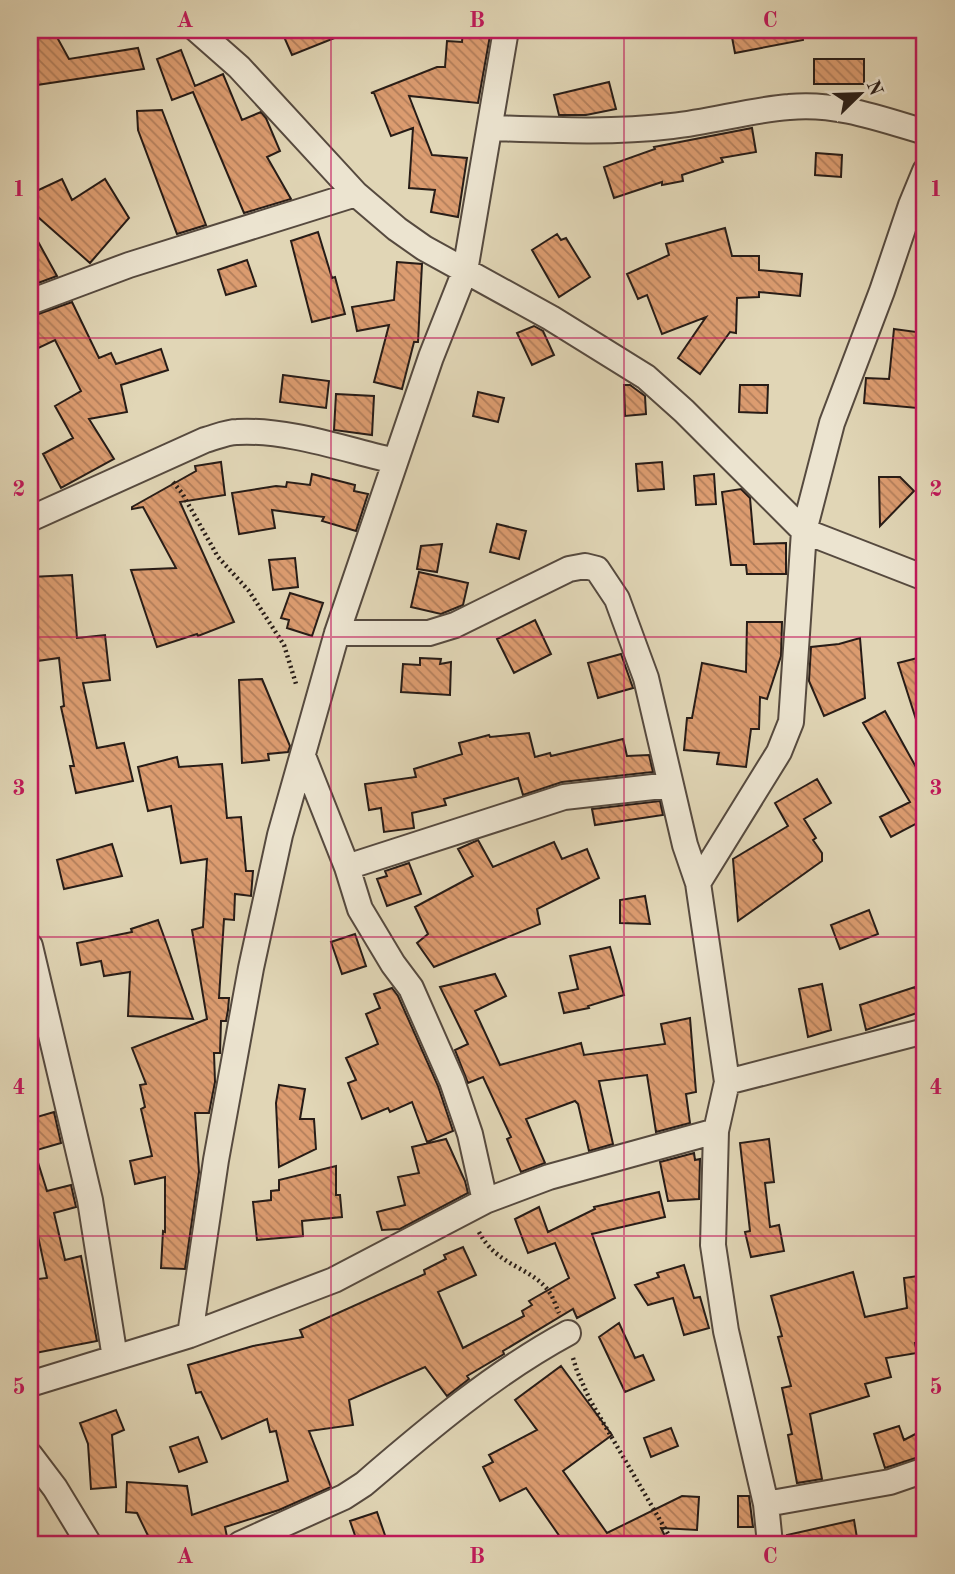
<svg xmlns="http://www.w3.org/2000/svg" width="955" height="1574" viewBox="0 0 955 1574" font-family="'Old Standard TT',serif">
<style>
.building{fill:url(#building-back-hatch);stroke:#271c17;stroke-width:2}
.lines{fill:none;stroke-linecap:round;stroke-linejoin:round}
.street-casing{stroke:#564a3f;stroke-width:28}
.path{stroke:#271c17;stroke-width:4.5;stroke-dasharray:2 3.5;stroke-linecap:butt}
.street{stroke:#ece4d0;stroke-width:24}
.grid{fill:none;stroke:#c2185b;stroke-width:2;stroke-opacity:0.55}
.neatline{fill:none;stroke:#c2185b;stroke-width:2.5}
.grid-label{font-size:23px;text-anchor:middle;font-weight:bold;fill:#c2185b}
</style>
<defs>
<pattern id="building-back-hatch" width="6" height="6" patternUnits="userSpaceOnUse" patternTransform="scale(1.75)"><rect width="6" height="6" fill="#dc9c70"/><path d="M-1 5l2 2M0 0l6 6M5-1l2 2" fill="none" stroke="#b27e5b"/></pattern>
</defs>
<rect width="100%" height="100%" fill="#e1d6b6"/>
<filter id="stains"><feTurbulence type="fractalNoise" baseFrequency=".00286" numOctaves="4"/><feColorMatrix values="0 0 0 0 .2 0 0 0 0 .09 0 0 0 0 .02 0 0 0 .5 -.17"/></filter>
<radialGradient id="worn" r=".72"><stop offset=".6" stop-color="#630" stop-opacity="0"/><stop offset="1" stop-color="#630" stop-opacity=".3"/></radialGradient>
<!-- building -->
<path class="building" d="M30,30h23l16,29 69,-11 6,21 -114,17z
M281,30h71v1l-60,24z
M463,30h28l-13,73 -69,-7 23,59 35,3 -9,59 -27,-5 4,-22 -26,-2 4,-60 -22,8 -17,-43h-3l66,-26h8l2,-26 15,1z
M744,30h58l1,10 -68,13 -4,-21z
M181,50l14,36 28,-12 19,46 19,-8 5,6 14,33 -13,6 24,42 -47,14 -51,-121 -21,8 -15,-41z
M814,59h50v25h-50z
M609,82l7,27 -30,6h-27l-5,-20z
M162,110l44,115 -29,9 -39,-104 -1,-19z
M752,128l4,24 -35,6 2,4 -41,13 1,6 -21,4v-3l-48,16 -10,-31 51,-18 -1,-2z
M816,153l26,2 -1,22 -26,-2z
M62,179l10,21 33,-21 24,39 -39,45 -60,-53v-16z
M30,227l27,49 -27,10z
M725,228l7,28h27v14l43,4 -2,22 -41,-4v5l-22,1 -1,35 -6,-1 -30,42 -22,-16 28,-41 -44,17 -15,-39 -9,4 -11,-25 42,-19 -3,-11z
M318,232l14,46 3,-1 10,37 -33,8 -21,-81z
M557,234l4,6 5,-2 24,39 -31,20 -27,-47z
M247,260l9,26 -30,9 -8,-25z
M397,262l25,2 -4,78h-4l-12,47 -28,-7 15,-57 -32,6 -5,-24 42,-7z
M72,302l27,56 12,-5 5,11 45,-15 7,21 -47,15 6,27 -38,7 25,40 -53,29 -18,-34 30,-16 -18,-32 26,-15 -26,-51 -25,12v-35z
M534,326l9,5 11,24 -22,10 -15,-32z
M894,329l30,4 -7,75 -53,-5 2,-25 23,1z
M283,375l46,6 -3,27 -46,-6z
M624,385h6l15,11 1,18 -21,2z
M740,385h28l-1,28 -28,-1z
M478,392l26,6 -6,24 -25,-6z
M336,394l38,2 -2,39 -38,-5z
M221,462l4,33 -45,7 54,120 -36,14 -1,-2 -40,13 -26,-77 45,-2 -33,-61 -11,2v-2l64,-36 -1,-5z
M662,462l2,27 -26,2 -2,-27z
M312,474l43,11 -1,6 14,3 -12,37 -34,-10 2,-4 -52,-7 3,18 -36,6 -7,-41 44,-7 10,1 1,-5 23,3z
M714,474l2,30 -20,1 -2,-29z
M879,477h21l14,14 -34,35z
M741,489l9,9 4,46 32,-1v31h-39l-1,-9h-15l-9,-73z
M497,524l29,7 -7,28 -29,-7z
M442,544l-5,28 -20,-3 4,-23z
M295,558l3,29 -25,3 -4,-30z
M419,572l49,11 -5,22 -22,9 -30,-7z
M72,575l5,63 28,-3 5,45 -27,3 14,65 27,-5 9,38 -57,12 -6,-27h4l-13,-59 3,-1 -5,-48 -29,4v-85z
M290,593l33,10 -11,33 -25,-8 2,-8 -8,-2z
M535,620l16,34 -37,19 -17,-34z
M747,622h35l-1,34 -14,43 -7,-2 -1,32h-8l-5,38 -29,-3 2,-11 -35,-3 3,-32h5l10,-55 44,9z
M860,638l5,60 -41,18 -15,-35 2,-34 28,-3z
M621,654l12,34 -35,10 -10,-35z
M925,656v78l-4,1 -23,-72z
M420,658l21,1 -1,5 11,-2 -1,33 -49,-3 2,-28 17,1z
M262,679l28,67 -2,6 -20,2 1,6 -27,3 -3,-83z
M885,711l32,58 8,-4v64l-4,-8 -30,16 -11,-20 30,-15 -47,-79z
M529,733l6,24 15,-4 1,3 72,-17 4,17 22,-1 4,17 -91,10 -39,13 -5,-17 -74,21 2,6 -34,8 2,15 -30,4 -3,-24 -12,2 -4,-26 51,-7 -2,-8 48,-15 -3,-11 30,-8 1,2z
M177,757l2,10 43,-3 5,54 14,-1 5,54h7l-2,25 -16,-2 -1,26 -10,-1 -5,79h10l-1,12 -2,11h-5l-1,32h-6l1,29 -6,31h-14l4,59 -14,97 -24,-1 2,-37 2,1v-55l-30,7 -5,-23 22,-5 -11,-47 4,-2 -5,-22 6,-1 -14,-36 75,-29 -15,-89 11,-3 4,-68 -26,4 -10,-57 -23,5 -10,-44z
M817,779l14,24 -27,16 12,19 -3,2 9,13v8l-84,60 -5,-62 55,-33 -13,-23z
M660,801l3,14 -68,10 -3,-16z
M478,840l15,27 61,-25 8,17 25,-10 12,29 -62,31 3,15 -106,43 -17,-24 11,-9 -13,-27 58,-31 -15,-27z
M112,844l10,32 -58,13 -7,-29z
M409,863l12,31 -34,12 -10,-27 10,-3 -2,-5z
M645,896l5,28 -30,-1v-23z
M869,910l9,24 -38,15 -9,-24z
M158,920l9,25 26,74 -65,-3 2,-44 -26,4 -3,-15 -20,4 -4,-22 55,-11 -1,-3z
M355,934l11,32 -24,8 -11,-32z
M610,947l14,48 -36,11 1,2 -25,5 -5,-20 19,-4 -8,-33z
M495,974l11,22 -31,15 25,54 81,-22 3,12 81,-11 -4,-20 29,-6 6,74 -10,2 4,29 -34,9 -9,-57 -48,6 14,63 -24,7 -11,-47 -3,-3 -49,18 19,44 -24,9 -14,-33 4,-2 -28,-60 -15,6 -13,-33 13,-6 -28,-57z
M822,984l9,46 -23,7 -9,-48z
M915,987l8,24 -57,19 -6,-25z
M392,988l6,8 40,90 15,45 -26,11 -15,-40 -22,10 -2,-4 -26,11 -14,-36 8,-3 -10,-22 32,-14 -12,-30 14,-6 -6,-14z
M279,1085l26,4 -5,30h14l2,30 -37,18 -3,-64z
M54,1112l7,31 -31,9v-33z
M446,1139l19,42 3,12 -68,36 -18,1 -5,-18 28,-7 -7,-28 21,-4 -7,-26z
M769,1139l5,43 -9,1 5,44 9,-2 5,26 -33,6 -6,-25 5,-1 -10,-88z
M30,1153h5l12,38 24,-6 5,22 -22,6 11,47 16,-4 16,85 -67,13v-74l17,-2 -12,-56 -5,2z
M694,1153l1,7 5,-1 -1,40 -31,2 -8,-39z
M336,1166v29h4l2,22 -40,4 1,15 -46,4 -4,-38 18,-2v-9l8,-1v-10z
M659,1192l6,25 -73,17 23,64 -38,20 -4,-9 -70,42 1,3 -37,22 2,3 -22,17 -22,-29 -76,33 4,25 -44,6 22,56 -52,23 -54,17 2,10 -20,7h-55l-15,-31 -11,-1 1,-30 60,4 5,29 96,-34 -12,-50 -6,1 -3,-13 -45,20 -21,-47 -5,1 -8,-28 65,-19 50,-9 -3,-7 125,-56 -1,-4 22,-11 -2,-4 19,-8 13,28 -38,17 25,56 61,-32 -2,-5 10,-6 -3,-4 40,-23 -14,-35 -27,10 -13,-34 24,-12 9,25 47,-23 -1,-2z
M684,1265l10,33 6,-1 9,31 -25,7 -11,-37 -25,7 -13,-20 24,-8 -2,-4z
M853,1272l12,45 42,-9 -3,-30 21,-3v68h-10l2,10 -31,5 5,19 -26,7 4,12 -59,18 12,65 -25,4 -9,-48 4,-1 -10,-46 9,-2 -13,-49 4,-1 -11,-40z
M619,1323l16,35 8,-3 11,25 -29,12 -26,-55z
M561,1366l51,69 -49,36 44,62 75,-37 17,1 -2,33 -36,-2 8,16h-104l-39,-56 -26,13 -17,-34 10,-5 -4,-7 48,-25 -22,-30z
M116,1410l8,20 -12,5 4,52 -25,2 -3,-45 -8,-21z
M899,1426l5,14 21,-11v26l-40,13 -11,-34z
M671,1428l7,18 -27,11 -7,-19z
M198,1437l9,25 -28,10 -9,-25z
M738,1496h11l4,31h-15z
M377,1512l11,32h-30l-8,-23z
M854,1520l4,24h-70l-1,-9z"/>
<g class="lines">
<defs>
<path id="street" d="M197,30l42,37 117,127 41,35 27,19 127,70 95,59 38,34 120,120 121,47
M490,128c61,2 121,5 182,-2 39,-4 78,-16 117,-19 47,-5 92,12 136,25
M30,302l99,-37 227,-71
M30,519l175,-79c11,-3 22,-8 32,-8 51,-3 109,18 158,29
M337,633h92l26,-8 114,-56 16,-3 12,3 20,30 29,79 39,167 13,38 29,199 -11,49 -3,114 13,86 40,173 4,40
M303,756l44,111 13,42 33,55 18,24 41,93 18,53 15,67
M347,867l217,-70 107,-12
M698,883l81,-131 12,-30 13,-191 28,-108 50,-132 29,-86 14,-34
M30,946l60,254 25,158
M727,1082l198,-51
M190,1335l26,-175 35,-192 29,-133 57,-202 94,-276 34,-86 41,-241
M30,1384l160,-49 144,-55 151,-79 64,-24 167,-46
M30,1455l25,33 34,56
M766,1504l124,-22 35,-12
M240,1544l104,-47 20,-13c64,-55 130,-111 204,-151"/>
</defs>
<!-- street casing -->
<use href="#street" class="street-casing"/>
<!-- path -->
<path class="path" d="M173,482l9,11 36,64 31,34 35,54 12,39
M479,1232c18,35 54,35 71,61 4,6 6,14 9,20
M573,1358l4,13 13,29 84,144"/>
<!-- street -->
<use href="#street" class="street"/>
</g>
<!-- grid -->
<path class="grid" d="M331,30v1514M624,30v1514M30,338h895M30,637h895M30,937h895M30,1236h895"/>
<!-- margin -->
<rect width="955" height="1574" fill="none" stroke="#e1d6b6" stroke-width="77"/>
<!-- north arrow -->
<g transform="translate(860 94) rotate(67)" stroke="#ece4d0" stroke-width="5" paint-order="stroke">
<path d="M0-5L12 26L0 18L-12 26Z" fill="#271c17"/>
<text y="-10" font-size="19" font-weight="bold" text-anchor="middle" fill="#271c17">N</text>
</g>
<rect x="38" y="38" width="878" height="1498" class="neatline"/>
<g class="grid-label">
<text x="185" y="27">A</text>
<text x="477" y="27">B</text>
<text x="770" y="27">C</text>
<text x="19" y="196">1</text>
<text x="936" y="196">1</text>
<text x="19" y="496">2</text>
<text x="936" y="496">2</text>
<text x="19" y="795">3</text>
<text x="936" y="795">3</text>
<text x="19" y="1094">4</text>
<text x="936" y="1094">4</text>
<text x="19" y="1394">5</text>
<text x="936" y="1394">5</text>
<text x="185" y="1563">A</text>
<text x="477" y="1563">B</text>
<text x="770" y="1563">C</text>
</g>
<rect width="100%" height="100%" filter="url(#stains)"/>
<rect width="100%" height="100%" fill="url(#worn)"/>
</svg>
